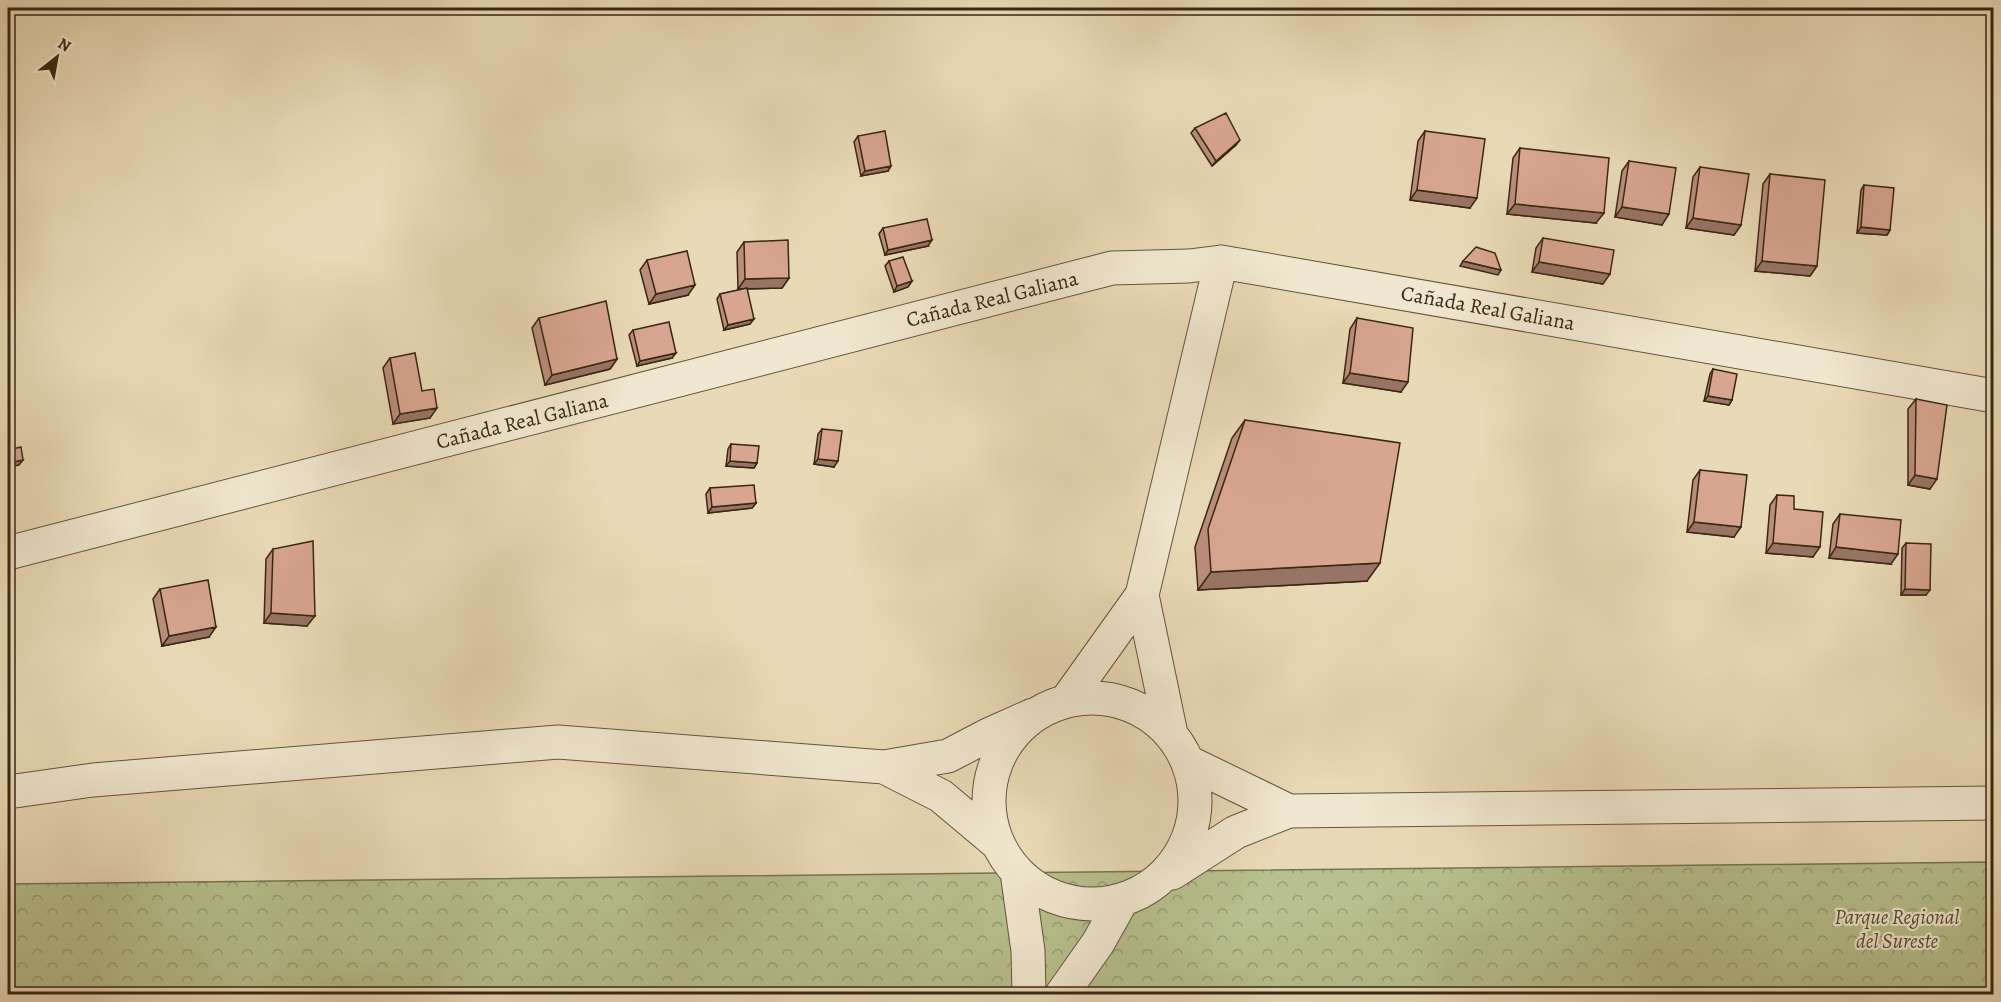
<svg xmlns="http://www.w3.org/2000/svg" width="2001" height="1002" viewBox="0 0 2001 1002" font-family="Alegreya,serif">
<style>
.park{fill:url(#park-crowns);stroke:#787451;stroke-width:1.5}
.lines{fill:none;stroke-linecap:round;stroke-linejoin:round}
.minor-casing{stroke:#65543d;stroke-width:35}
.minor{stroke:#f1e7d0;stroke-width:33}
.wall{fill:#ba8e7c;stroke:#392714;stroke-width:1.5}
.shaded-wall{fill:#977465;stroke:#392714;stroke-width:1.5}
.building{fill:#d8a590;stroke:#392714;stroke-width:1.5}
.labels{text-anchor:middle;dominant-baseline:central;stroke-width:4.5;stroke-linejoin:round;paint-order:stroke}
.street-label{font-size:21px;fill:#392714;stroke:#f1e7d0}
.park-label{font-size:21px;font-style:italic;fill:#584d32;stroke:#f1e7d0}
</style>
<defs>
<pattern id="park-crowns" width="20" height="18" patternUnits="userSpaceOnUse" patternTransform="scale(1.5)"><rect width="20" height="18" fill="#b7c08e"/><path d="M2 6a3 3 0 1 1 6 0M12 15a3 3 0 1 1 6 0" fill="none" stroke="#969c73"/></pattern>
</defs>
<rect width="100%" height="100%" fill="#e9dab7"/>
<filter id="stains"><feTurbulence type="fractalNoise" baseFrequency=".00333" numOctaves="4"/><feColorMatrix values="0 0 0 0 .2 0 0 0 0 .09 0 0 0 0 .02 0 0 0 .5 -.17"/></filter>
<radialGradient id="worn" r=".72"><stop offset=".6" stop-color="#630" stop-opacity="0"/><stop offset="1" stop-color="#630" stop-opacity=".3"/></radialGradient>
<!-- park -->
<path class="park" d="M1993,862v132h-1985v-110z"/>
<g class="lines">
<defs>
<path id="minor" d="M8,553l1104,-285 77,-2 32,-4 773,134
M1142,595l79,-333
M989 801a103 103 0 1 1 206 0a103 103 0 1 1-206 0Z
M1067,700l75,-105 29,139
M884,767l57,29 56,47
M8,792l85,-12 465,-38 326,25 64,-11 40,-21 45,-20
M1289,811l705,-8
M1017,872l11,79 1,43
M1172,873l64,-41 53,-21 -101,-49
M1062,994l36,-51 24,-43"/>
</defs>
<!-- minor casing -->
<use href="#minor" class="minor-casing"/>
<!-- minor -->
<use href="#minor" class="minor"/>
</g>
<!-- wall -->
<path class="wall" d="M1195,128l41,17 -24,21 -21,-33z
M1425,131l45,77 -60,-8 8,-59z
M858,136l30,35 -27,5 -7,-34z
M1520,148l76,75 -89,-9 6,-56z
M1629,161l33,64 -47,-8 7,-46z
M1700,167l41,58 -7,10 -48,-7 7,-51z
M1770,174l47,92 -7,10 -55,-5 8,-87z
M1864,185l26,45 -3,5 -30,-2 4,-43z
M883,228l45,18 -43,9 -6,-21z
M1543,238l60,46 -71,-12 4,-24z
M744,242l45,36 -7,10 -35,1 3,35 -26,6 -7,-31 3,-5 24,-5h-6l-1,-37z
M647,260l41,35 -39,9 -9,-34z
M889,261l23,20 -4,6 -14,5 -9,-26z
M539,318l78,41 -7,10 -65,16 -13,-57z
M1357,318l44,74 -58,-9 7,-54z
M633,330l39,28 -35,8 -8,-31z
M390,358l32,33 8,27 -37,6 -10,-56z
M1713,369l19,31 -3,5 -25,-4 6,-27z
M1916,399l14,90 -22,-4v-76z
M1245,420l122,161 -169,9 -3,-43 37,-109z
M822,429l12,38 -20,-3 4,-30z
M731,444l26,19 -3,5 -28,-2 2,-17z
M1700,470l34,67 -47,-5 6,-52z
M710,488l46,15 -4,5 -44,5 -2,-19z
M1777,495l17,14 19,48 -47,-4 4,-48z
M1840,514l51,50 -62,-6 4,-34z
M1906,543l20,52h-25l1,-47z
M273,549l34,77 -43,-3 2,-64z
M160,589l49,48 -47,9 -9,-47z"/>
<!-- shaded-wall -->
<path class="shaded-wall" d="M1240,140l-4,5 -24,21 4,-5z
M891,166l-3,5 -27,5 4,-5z
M1417,190l60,8 -7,10 -60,-8z
M1515,204l89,9 -8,10 -89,-9z
M1622,207l47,7 -7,11 -47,-8z
M1693,218l48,7 -7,10 -48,-7z
M1861,227l29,3 -3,5 -30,-2z
M932,240l-4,6 -43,9 3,-5z
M1463,261l38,9 -3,5 -38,-9z
M1762,261l55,5 -7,10 -55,-5z
M1539,262l71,12 -7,10 -71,-12z
M789,278l-7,10 -44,1 7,-10z
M912,281l-4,6 -14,5 3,-6z
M695,285l-7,10 -39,9 7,-10z
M754,319l-4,5 -26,6 4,-5z
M676,353l-4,5 -35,8 3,-5z
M617,359l-7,10 -65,16 7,-10z
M1350,373l58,9 -7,10 -58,-9z
M1708,396l24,4 -3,5 -25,-4z
M437,408l-7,10 -37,6 7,-10z
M818,459l20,2 -4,6 -20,-3z
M23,460l-4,5 -11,2v-4z
M730,461l27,2 -3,5 -28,-2z
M1915,475l22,4 -7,10 -22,-4z
M756,503l-4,5 -44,5 4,-6z
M1694,522l47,5 -7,10 -47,-5z
M1773,543l47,4 -7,10 -47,-4z
M1836,547l62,7 -7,10 -62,-6z
M1380,563l-13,18 -169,9 13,-18z
M1905,589l25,1 -4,5h-25z
M271,613l44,3 -8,10 -43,-3z
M216,627l-7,10 -47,9 7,-10z"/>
<!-- building -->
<path class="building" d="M1226,113l14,27 -24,21 -21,-33z
M885,131l6,35 -26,5 -7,-35z
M1425,131l60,8 -8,59 -60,-8z
M1520,148l89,10 -5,55 -89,-9z
M1629,161l47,7 -7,46 -47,-7z
M1700,167l49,7 -8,51 -48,-7z
M1770,174l55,6 -8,86 -55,-5z
M1864,185l30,3 -4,42 -29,-3z
M927,219l5,21 -44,10 -5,-22z
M1543,238l71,12 -4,24 -71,-12z
M788,240l1,38 -44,1 -1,-37z
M1476,247l19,6 6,17 -38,-9z
M687,251l8,34 -39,9 -9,-34z
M903,257l9,24 -15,5 -8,-25z
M747,288l7,31 -26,6 -8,-31z
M606,301l11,58 -65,16 -13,-57z
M1357,318l56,10 -5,54 -58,-9z
M669,322l7,31 -36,8 -7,-31z
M415,353l7,38 12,-2 3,19 -37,6 -10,-56z
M1713,369l24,5 -5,26 -24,-4z
M1916,399l31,6 -10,74 -22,-4z
M1245,420l155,23 -20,120 -169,9 -3,-43z
M822,429l20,2 -4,30 -20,-2z
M731,444l28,2 -2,17 -27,-2z
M21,447l2,13 -15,3v-13z
M1700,470l47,5 -6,52 -47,-5z
M754,485l2,18 -44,4 -2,-19z
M1777,495l17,1v13l29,3 -3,35 -47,-4z
M1840,514l61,6 -3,34 -62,-7z
M313,541l2,75 -44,-3 2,-64z
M1906,543l25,1 -1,46 -25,-1z
M208,580l8,47 -47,9 -9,-47z"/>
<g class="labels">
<!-- street labels -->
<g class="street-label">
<text transform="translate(992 299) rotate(-14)">Cañada Real Galiana</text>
<text transform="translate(1488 308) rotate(10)">Cañada Real Galiana</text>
<text transform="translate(522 421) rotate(-14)">Cañada Real Galiana</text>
</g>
<!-- park labels -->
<g class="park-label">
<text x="1897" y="917">Parque Regional<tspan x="1897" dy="24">del Sureste</tspan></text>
</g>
</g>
<!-- margin -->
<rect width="2001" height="1002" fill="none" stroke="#e9dab7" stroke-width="30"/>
<rect x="9" y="9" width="1983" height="984" fill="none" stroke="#392714" stroke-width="3"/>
<rect x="15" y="15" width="1971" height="972" fill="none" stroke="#392714" stroke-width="1.5"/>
<!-- north arrow -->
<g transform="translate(57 57) rotate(31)" stroke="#f1e7d0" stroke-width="4.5" paint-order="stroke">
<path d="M0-4.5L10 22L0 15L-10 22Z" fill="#392714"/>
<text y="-9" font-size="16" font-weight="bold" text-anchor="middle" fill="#392714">N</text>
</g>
<rect width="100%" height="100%" filter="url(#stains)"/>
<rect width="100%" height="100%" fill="url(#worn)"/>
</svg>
